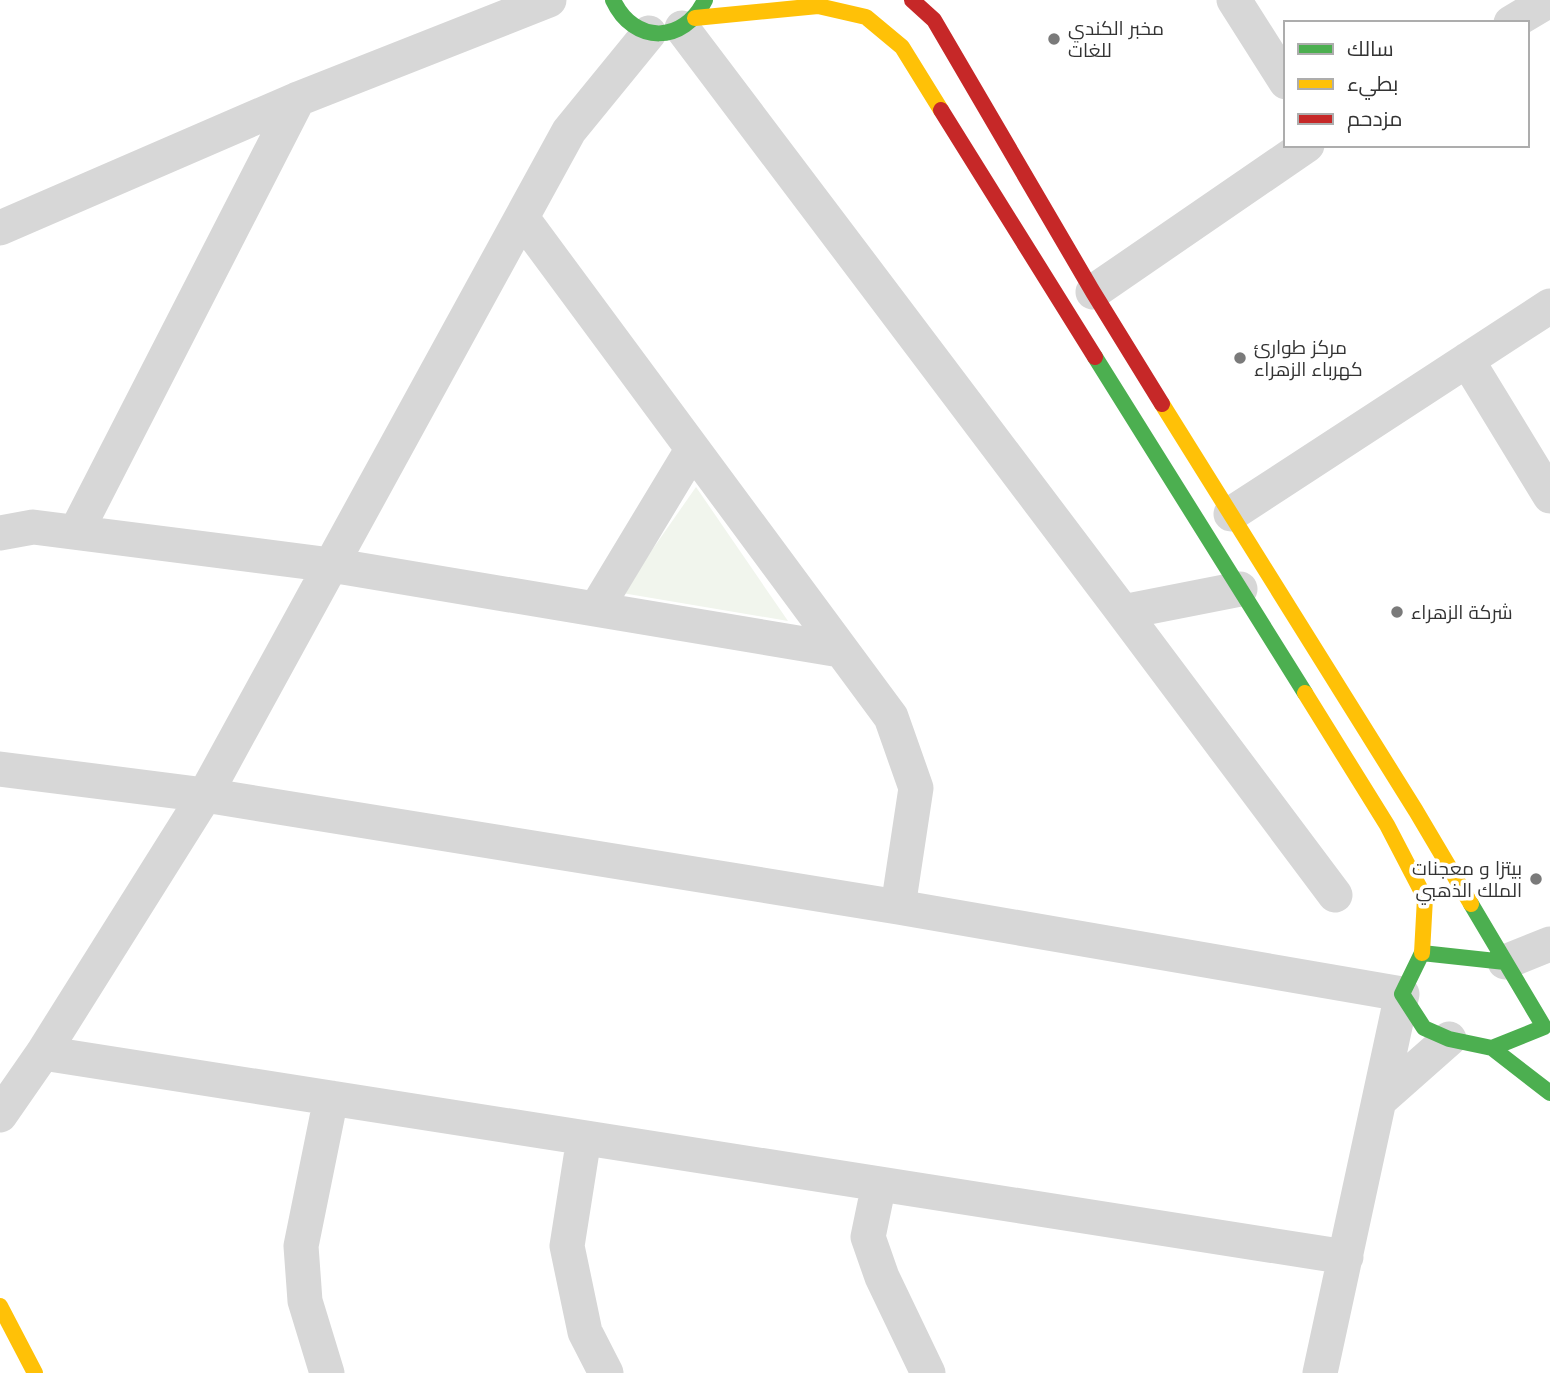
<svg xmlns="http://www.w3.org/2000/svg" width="1550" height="1373" viewBox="0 0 1550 1373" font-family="Helvetica,Cairo,sans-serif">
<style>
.green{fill:#f1f5ed}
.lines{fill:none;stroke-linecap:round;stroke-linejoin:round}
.street{stroke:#d7d7d7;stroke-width:35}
.fast{stroke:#4caf50;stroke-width:16}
.slow{stroke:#ffc107;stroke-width:16}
.jam{stroke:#c62828;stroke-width:16}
.poi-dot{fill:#7a7a7a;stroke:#fff;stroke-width:2.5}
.labels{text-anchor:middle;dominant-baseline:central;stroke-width:7;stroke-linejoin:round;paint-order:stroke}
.poi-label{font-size:19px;fill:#333;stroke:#fff;text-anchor:start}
</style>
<rect width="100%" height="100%" fill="#fff"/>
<!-- green -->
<path class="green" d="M696,487l92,134 -166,-28z"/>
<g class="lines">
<!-- street -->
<path class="street" d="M1234,0l52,82
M1511,23l35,-21
M682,28l441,584 117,-23
M522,218l369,499 25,71 -18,119
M0,228l298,-129 251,-99
M1093,292l214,-147
M1467,360l83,136
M1231,514l319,-208
M76,532l222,-433
M0,533l33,-6 298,38 509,85
M596,609l96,-159
M1123,612l212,283
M0,769l205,26 693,112 504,87 -82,379
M1505,962l45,-18
M43,1053l1303,204
M1380,1100l69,-61
M0,1115l43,-62 162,-258 364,-664 80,-98
M584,1138l-17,108 18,86 21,41
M879,1184l-11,53 14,40 46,96
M327,1373l-22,-72 -4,-55 30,-148"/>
<!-- fast -->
<path class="fast" d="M613,0c21,45 71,44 92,0
M1095,357l210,336
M1471,904l73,123 -52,21 -43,-9 -25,-11 -22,-34 20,-41 83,9
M1492,1048l58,45"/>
<!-- slow -->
<path class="slow" d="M695,18l123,-12 48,11 36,30 39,63
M1162,404l254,407 55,93
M1305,693l82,132 38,73 -3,55
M0,1306l35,67"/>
<!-- jam -->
<path class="jam" d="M912,0l22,20 159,272 69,112
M941,110l154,247"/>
</g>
<!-- markers -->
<g class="poi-dot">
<circle cx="1054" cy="39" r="7"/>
<circle cx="1240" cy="358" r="7"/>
<circle cx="1397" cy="612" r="7"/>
<circle cx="1536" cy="879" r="7"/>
</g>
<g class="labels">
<!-- poi labels -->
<g class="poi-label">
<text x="1068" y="28">مخبر الكندي<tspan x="1068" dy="22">للغات</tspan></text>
<text x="1254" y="347">مركز طوارئ<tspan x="1254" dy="22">كهرباء الزهراء</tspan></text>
<text x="1411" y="612">شركة الزهراء</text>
<text x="1522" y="868" text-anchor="end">بيتزا و معجنات<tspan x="1522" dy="22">الملك الذهبي</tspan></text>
</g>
</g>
<!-- legend -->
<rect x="1284" y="21" width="245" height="126" fill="#ffffff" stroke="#adadad" stroke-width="2"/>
<rect x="1298" y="44" width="35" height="10" fill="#4caf50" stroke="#adadad" stroke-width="2"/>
<text x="1347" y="56" font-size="21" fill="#333333">سالك</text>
<rect x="1298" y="79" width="35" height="10" fill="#ffc107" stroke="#adadad" stroke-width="2"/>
<text x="1347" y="91" font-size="21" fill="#333333">بطيء</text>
<rect x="1298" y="114" width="35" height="10" fill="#c62828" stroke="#adadad" stroke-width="2"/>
<text x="1347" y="126" font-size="21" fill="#333333">مزدحم</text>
</svg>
